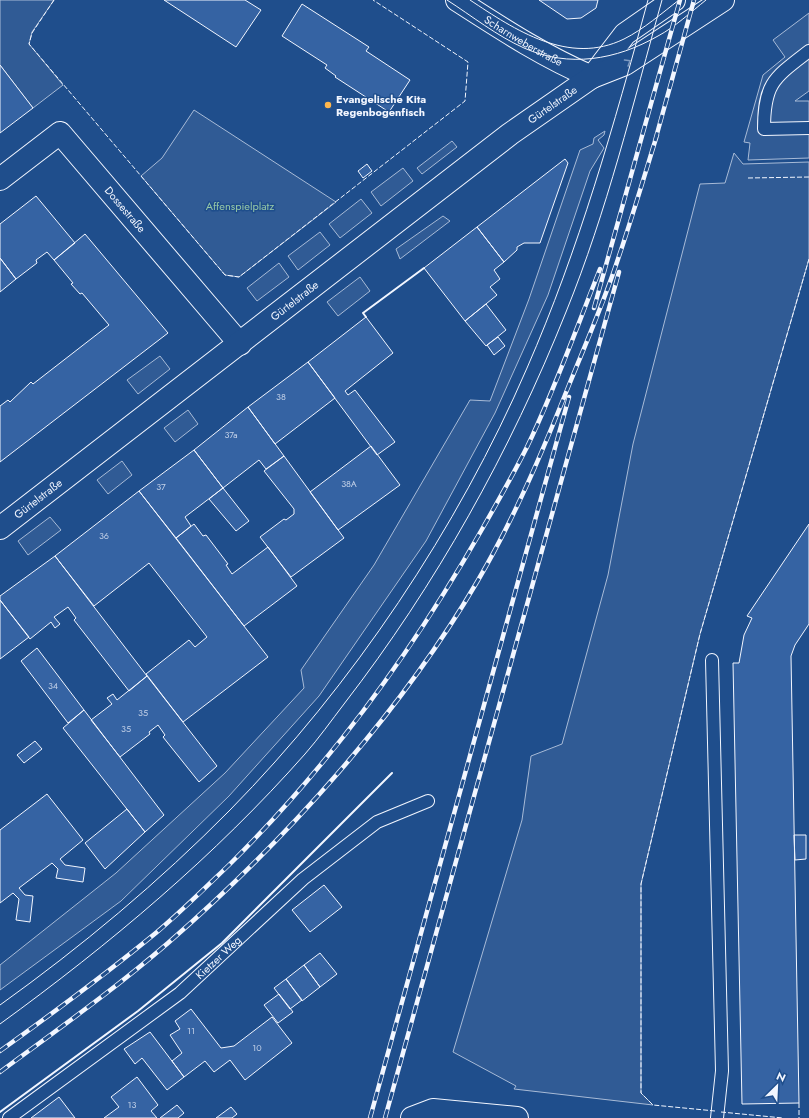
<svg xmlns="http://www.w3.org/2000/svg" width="809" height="1118" viewBox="0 0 809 1118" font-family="Jost,sans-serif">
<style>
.built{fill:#305b95;stroke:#a8bbd7}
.building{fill:#3563a3;stroke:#f2f6ff}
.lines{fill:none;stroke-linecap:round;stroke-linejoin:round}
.service-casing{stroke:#f2f6ff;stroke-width:14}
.minor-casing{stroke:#f2f6ff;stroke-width:24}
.tertiary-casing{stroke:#f2f6ff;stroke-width:24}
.secondary-casing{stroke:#f2f6ff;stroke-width:24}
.service{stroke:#1f4e8c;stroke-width:12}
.minor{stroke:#1f4e8c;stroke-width:22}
.tertiary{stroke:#1f4e8c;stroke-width:22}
.secondary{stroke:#1f4e8c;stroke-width:22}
.tram{stroke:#f2f6ff;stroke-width:1}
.rail-casing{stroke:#f2f6ff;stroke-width:4.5}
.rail{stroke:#1f4e8c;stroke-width:3;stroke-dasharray:9;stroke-linecap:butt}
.fence{stroke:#f2f6ff;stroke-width:1;stroke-dasharray:5 2;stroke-linecap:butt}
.wall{stroke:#f2f6ff;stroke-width:2}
.oneway{stroke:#7e9ac0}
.poi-dot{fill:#ffb74d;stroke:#1f4e8c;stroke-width:1.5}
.labels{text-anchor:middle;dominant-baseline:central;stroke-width:3;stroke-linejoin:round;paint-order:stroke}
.number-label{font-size:9px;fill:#c3d1e8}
.street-label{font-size:11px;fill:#f2f6ff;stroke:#1f4e8c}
.poi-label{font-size:11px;font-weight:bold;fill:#f2f6ff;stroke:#1f4e8c;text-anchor:start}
.park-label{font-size:11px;fill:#97c8a6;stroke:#1f4e8c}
</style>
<rect width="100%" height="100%" fill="#1f4e8c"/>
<!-- built -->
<path class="built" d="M0,0h54l-22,32 -3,12 34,41 -30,23 -33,-43z
M809,13v78l-14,10h14v57l-61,2 2,-17 -6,-1 19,-67 22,-18 -12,-17z
M194,110l142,92 -97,75 -14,-2 -84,-99 21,-18z
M605,131l-1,4 -6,5 6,8 -14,23 -42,124 -53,118 -69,128 -107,155 -90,100 -108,105 -121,89v-25l116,-92 109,-100 79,-85 -3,-18 73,-105 96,-165 20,1 39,-102 51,-149 13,-6 1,-6z
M452,141l5,6 -35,27 -5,-6z
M734,153l9,11 66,-2v97l-109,375 -59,250v209l12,12 -139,-16 2,-3 -63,-34 69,-232 9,-64 31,-12 46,-169 25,-131 67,-260 25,-1z
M403,168l10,13 -32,25 -10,-14z
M361,199l11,14 -32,25 -11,-14z
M443,216l7,5 -50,38 -4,-10z
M320,232l10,13 -32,25 -10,-14z
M279,263l10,14 -32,24 -10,-13z
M360,277l10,14 -32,25 -11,-14z
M160,356l10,13 -32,25 -11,-14z
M188,410l10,14 -23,18 -11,-14z
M122,461l10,14 -24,19 -11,-14z
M50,517l11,13 -33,25 -10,-14z"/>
<!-- building -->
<path class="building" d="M164,0h81l16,10 -25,37z
M539,0h59l-2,8 -15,10 -14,1z
M302,4l67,43 -3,4 44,29 -21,32 -54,-35 1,-1 -11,-8 2,-3 -45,-29z
M0,65l33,43 -33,25z
M565,159l3,4 -28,80h-16l-7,4v3l-13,12 -27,-35z
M367,164l5,7 -9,7 -5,-7z
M36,196l39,47 -21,17 -7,-8 -11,8 1,3 -21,16 -16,-21v-34z
M477,227l27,35 -10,8 6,9 -10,8 7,8 -32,26 -41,-53z
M85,234l83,99 -168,129v-56l8,-6 2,2 21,-20 2,2 76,-59 -27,-32 -2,1 -9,-10 2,-1 -19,-23z
M0,258l16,21 -16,13z
M486,304l20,26 -20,16 -21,-25z
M366,317l27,36 -48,38 3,4 7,-5 40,52 -18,13 -69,-93z
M498,337l7,9 -11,9 -7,-10z
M308,362l27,36 -60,46 -27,-37z
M248,407l36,49 -18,13 -7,-9 -36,28 -29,-38z
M371,446l29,39 -62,45 -28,-38z
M194,450l29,38 -38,29 6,9 -15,12 -37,-47z
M284,456l60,82 -53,39 -31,-40 24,-18 2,1 8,-6v-5l-30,-38z
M223,488l26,33 -13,10 -27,-32z
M139,491l129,166 -85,65 -37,-48 43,-34 6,7 12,-10 -58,-74 -55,43 -39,-50z
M194,524l9,12 3,-1 22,29 -2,1 6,9 36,-27 29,39 -53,40 -68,-88z
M809,524v100l-14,21 -4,11 8,447 -57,1 -9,-441h6l5,-28 8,-17 -5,-2z
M55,556l92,120 -18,15 -55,-71 2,-2 -8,-11 -14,10 6,7 -5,4 -4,-6 -21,17 -30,-39v-4z
M0,600l29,37 -29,22z
M37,648l47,62 -16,13 -47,-62z
M147,676l70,90 -18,16 -36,-45 2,-2 -7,-10 -9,7 1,2 -30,23 -29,-37 21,-16 -5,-6 6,-4 4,6z
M84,710l80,105 -19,17 -82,-104z
M35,741l7,8 -18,14 -7,-8z
M47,794l36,46 -23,19 5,6 20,3 -2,14 -27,-4 2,-9 -6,-6 -33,25 6,7 8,1 -3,26 -14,-2 3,-21 -6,-6 -13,10v-73z
M127,809l18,23 -40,37 -20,-26z
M794,835h12v24l-11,1z
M324,885l18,22 -32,25 -18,-22z
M320,953l17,21 -17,13 -16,-22z
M304,965l16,22 -18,14 -16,-22z
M286,979l16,21 -12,9 -16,-21z
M279,994l14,18 -15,11 -14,-18z
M191,1009l30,39 13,-2 38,-29 20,26 -47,37 -15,-20 -16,12 -9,-11 -21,16 -12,-16 10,-8 -12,-18 10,-6 -5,-8z
M150,1032l34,45 -17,13 -25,-32 -7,6 -11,-15z
M137,1077l21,28 -7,6 6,7h-53l15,-11 -8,-10z
M59,1097l16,21h-44z
M177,1105l7,8 -6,5h-18z
M231,1107l6,7 -5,4h-16z"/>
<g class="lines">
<defs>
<g id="service">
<path d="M809,51c-35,27 -45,32 -45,78l45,-1"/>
<path d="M712,660l10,411 -5,47"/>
<path id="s1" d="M9,1118l171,-125 123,-114 74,-57 51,-21"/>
</g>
<g id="minor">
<path id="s2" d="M0,179l60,-46 180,211"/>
<path d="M412,1118l21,-8 84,8"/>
</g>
<g id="tertiary">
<path id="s3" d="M457,0c45,29 86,56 135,77"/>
</g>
<g id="secondary">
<path d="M592,77l33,-43 49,-34"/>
<path id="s4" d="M0,528l510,-394 82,-57 33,-13 98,-64"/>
</g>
</defs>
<!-- service casing -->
<use href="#service" class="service-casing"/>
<!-- minor casing -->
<use href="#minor" class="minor-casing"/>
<!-- tertiary casing -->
<use href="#tertiary" class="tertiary-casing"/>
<!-- secondary casing -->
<use href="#secondary" class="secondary-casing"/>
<!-- service -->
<use href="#service" class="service"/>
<!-- minor -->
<use href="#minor" class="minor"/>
<!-- tertiary -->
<use href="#tertiary" class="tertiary"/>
<!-- secondary -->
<use href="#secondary" class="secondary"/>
<!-- tram -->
<path class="tram" d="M447,0c25,16 50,36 77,48 45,20 92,12 134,-12 17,-9 33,-24 48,-36
M470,0c45,30 99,66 154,39 20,-10 38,-26 55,-39
M0,1005c81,-58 159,-123 230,-195 122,-124 228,-282 297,-442 52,-119 87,-243 121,-368
M0,1024c110,-80 215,-168 305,-270 14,-16 26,-33 39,-50 92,-119 166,-252 222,-392 41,-101 67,-208 96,-312"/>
<defs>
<path id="rail" d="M655,141l39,-141
M594,308l86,-308
M0,1051c53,-38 106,-77 157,-119 25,-21 49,-45 73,-68 100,-99 182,-212 251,-333 16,-28 32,-56 46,-84 28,-58 49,-118 73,-178
M0,1072c57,-42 115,-83 168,-129 116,-101 231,-228 309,-361 37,-63 65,-129 92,-197 17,-42 35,-83 49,-126 14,-41 26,-82 39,-124
M370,1118l199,-721
M385,1118l234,-846"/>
</defs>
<!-- rail casing -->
<use href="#rail" class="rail-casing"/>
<!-- rail -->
<use href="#rail" class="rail"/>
<!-- fence -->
<path class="fence" d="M54,0l-22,33 -3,11 196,231 14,2 226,-176 3,-39 -95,-62
M748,178l61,-1
M799,1103v15
M715,1111l-62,-6 -12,-12v-209l59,-250 109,-375
M721,1112l62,6"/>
<!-- wall -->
<path class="wall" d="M366,317l-3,-4 61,-45
M0,1112l138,-101 84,-68 170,-170"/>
</g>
<!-- one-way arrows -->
<defs><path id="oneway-chevron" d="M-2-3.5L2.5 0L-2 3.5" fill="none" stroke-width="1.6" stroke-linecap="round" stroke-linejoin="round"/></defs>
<use class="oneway" href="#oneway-chevron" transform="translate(628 62) rotate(-31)"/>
<!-- markers -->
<circle class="poi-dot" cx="328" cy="105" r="4"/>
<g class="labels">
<!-- number labels -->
<g class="number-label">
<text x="281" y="396">38</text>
<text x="231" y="434">37a</text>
<text x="349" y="483">38A</text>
<text x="161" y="486">37</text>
<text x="104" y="535">36</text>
<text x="53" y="685">34</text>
<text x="143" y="712">35</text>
<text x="126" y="728">35</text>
<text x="191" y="1030">11</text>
<text x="257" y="1047">10</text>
<text x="132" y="1104">13</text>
</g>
<!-- street labels -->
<g class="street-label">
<text stroke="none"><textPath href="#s3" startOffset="78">Scharnweberstraße</textPath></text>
<text stroke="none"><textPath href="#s4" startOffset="696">Gürtelstraße</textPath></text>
<text stroke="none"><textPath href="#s2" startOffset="176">Dossestraße</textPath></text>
<text stroke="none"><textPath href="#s4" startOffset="372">Gürtelstraße</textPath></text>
<text stroke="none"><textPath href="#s4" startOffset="48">Gürtelstraße</textPath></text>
<text stroke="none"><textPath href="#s1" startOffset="264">Kietzer Weg</textPath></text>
</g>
<!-- poi labels -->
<g class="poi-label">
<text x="336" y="99">Evangelische Kita<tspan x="336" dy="13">Regenbogenfisch</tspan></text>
</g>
<!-- park labels -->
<g class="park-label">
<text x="240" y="206">Affenspielplatz</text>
</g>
</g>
<!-- north arrow -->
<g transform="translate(777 1086) rotate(24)" stroke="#1f4e8c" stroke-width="3" paint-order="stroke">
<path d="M0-3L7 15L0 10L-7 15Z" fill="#f2f6ff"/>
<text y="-6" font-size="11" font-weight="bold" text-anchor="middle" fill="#f2f6ff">N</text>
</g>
</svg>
